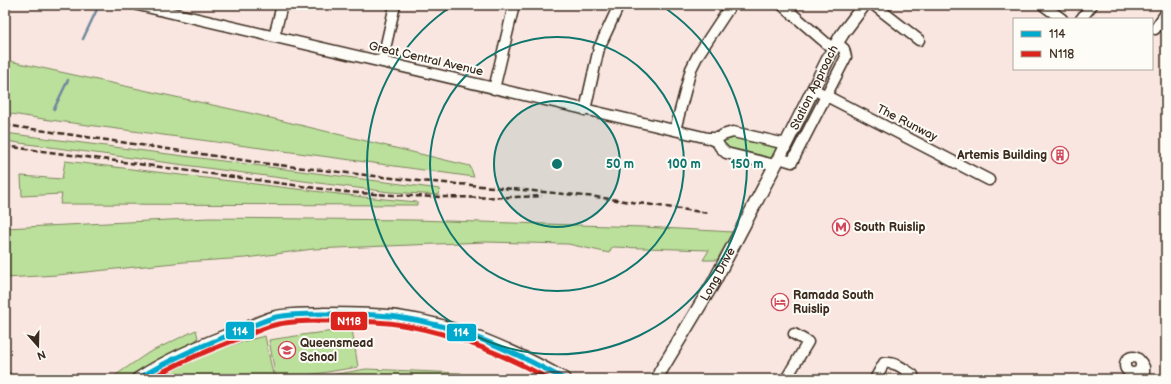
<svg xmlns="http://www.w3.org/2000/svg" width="1171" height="384" viewBox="0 0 1171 384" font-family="'Balsamiq Sans',sans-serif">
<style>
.green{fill:#bbe09b;stroke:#7b855c}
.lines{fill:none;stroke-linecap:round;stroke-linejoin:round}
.stream{stroke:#72899e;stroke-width:2.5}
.minor-casing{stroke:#3b2a1e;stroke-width:13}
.tertiary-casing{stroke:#3b2a1e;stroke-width:15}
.minor{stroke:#fdfcf7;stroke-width:10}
.tertiary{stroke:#fdfcf7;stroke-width:12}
.rail{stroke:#3b2a1e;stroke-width:2.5;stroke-dasharray:6 3;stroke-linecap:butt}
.bus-1-casing{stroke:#fdfcf7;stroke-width:8}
.bus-2-casing{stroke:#fdfcf7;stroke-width:8}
.bus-1{stroke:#00a9ce;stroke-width:5}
.bus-2{stroke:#dc241f;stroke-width:5}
.ring{fill:none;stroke:#0f766e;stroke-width:2}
.labels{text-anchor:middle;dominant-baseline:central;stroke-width:4;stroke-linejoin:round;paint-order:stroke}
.street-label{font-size:12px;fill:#3b2a1e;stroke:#fdfcf7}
.poi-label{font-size:12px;font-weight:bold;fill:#3b2a1e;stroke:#fdfcf7;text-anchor:start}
.centre{fill:#0f766e;stroke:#fdfcf7;stroke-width:2}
.ring-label{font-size:12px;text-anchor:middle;font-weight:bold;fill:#0f766e;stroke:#fdfcf7;stroke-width:4;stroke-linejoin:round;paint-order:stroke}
.line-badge{stroke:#fdfcf7;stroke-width:1.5}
.badge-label{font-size:11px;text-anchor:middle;font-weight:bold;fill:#fff}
</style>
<rect width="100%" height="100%" fill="#f9e6e0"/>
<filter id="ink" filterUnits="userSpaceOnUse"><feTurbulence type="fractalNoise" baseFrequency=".025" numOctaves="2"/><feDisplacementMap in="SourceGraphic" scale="8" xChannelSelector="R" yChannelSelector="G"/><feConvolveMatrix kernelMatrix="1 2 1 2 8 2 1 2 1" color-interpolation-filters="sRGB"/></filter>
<g filter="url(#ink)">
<!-- green -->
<path class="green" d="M5,60l249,54 216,52 4,11 -130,-18 -294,-39 -45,-7z
M5,133l435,56 -1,6 -49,-3 -49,-6 -336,-45z
M733,135l44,11 -6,14 -40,-8 -10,-11z
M65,161l298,36 54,5v3l-357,-1 2,-10 -40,2 -1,-20 41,3z
M209,218l205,2 230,7 89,5 -16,28h-14l6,-10 -97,-3 -3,6 -41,-9 -83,-2 -172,7 -67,9 -62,4 -127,13 -52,3v-50z
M352,329l6,38 -73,12h-9l-7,-39 40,-6z
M196,330l2,8 -4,4 -36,18 -31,19h-17l38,-26z
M265,336l9,43h-116c34,-19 69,-35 107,-43z
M366,369l95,4 6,6h-158z"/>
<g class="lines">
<!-- stream -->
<path class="stream" d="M83,39l16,-34
M54,109l14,-29
M5,370l10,9"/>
<defs>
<path id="minor" d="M138,5l570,133
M782,5l51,44
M874,5l45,35
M1043,5l19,14
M1081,19l11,-14
M1155,29l11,-16
M274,37l8,-32
M382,62l13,-57
M494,89l20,-84
M813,89l176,91
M585,110l14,-62 20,-43
M675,130l16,-61 7,-14 33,-50
M779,158l13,4 54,-105 -2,-8 -7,-6
M775,165l-49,-12 -6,-6 -3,-5 -9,-4h10l5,-3 10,-3 53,12
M1125 365a8 8 0 1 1 16 0a8 8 0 1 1-16 0Z
M1141,362l3,5v12
M786,379l22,-37 -14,-8
M875,379l9,-16c11,-2 20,6 29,12"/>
<g id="tertiary">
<path d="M138,379c32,-21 68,-36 104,-49 11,-4 22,-10 34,-13 15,-3 33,-2 48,-3 25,0 49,0 73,3 60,8 115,33 167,62"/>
<path id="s1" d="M658,379l2,-7 54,-90 65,-124 54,-109 10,-16 21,-28"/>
</g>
</defs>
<!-- minor casing -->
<use href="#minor" class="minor-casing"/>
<!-- tertiary casing -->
<use href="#tertiary" class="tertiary-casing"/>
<!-- minor -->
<use href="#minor" class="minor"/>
<!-- tertiary -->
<use href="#tertiary" class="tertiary"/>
<!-- rail -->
<path class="rail" d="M5,125l264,39 150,17 52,4 125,12 113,16
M5,146l340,46c66,5 131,7 197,4"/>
<defs>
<path id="bus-1" d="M138,379c33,-21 68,-35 104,-49 11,-4 22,-10 34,-13 19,-4 41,-3 61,-3 20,0 40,0 60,3 60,8 114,33 167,62"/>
<path id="bus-2" d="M151,379c29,-18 62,-30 94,-43 11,-4 22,-10 34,-12 18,-4 38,-3 57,-3 20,0 40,0 60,3 55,8 105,29 153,55"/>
</defs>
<!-- bus-1 casing -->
<use href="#bus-1" class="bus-1-casing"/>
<!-- bus-2 casing -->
<use href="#bus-2" class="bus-2-casing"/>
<!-- bus-1 -->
<use href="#bus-1" class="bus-1"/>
<!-- bus-2 -->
<use href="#bus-2" class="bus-2"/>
</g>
</g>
<!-- distance rings -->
<circle cx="557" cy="164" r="63" fill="#0f766e" fill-opacity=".12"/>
<g class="ring">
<circle cx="557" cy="164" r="63"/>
<circle cx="557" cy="164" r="127"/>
<path d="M662 6A190 190 0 1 1 452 6"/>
</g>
<!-- icons -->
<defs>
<symbol id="building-ring" viewBox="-11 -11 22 22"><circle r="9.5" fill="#fdfcf7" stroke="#d1495b" stroke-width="1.5"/><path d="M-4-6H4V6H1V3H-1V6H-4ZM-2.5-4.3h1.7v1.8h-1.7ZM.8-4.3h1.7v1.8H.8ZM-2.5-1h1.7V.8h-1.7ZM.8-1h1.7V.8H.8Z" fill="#d1495b"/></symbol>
<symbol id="metro-ring" viewBox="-11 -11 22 22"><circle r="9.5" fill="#fdfcf7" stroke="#d1495b" stroke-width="1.5"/><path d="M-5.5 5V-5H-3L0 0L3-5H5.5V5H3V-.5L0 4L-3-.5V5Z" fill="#d1495b"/></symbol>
<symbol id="hotel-ring" viewBox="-11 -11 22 22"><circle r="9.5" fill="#fdfcf7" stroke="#d1495b" stroke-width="1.5"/><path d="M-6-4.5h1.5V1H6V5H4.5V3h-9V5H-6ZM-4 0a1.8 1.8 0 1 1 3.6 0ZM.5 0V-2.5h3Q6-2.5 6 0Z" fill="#d1495b"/></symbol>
<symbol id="school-ring" viewBox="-11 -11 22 22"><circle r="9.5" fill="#fdfcf7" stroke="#d1495b" stroke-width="1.5"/><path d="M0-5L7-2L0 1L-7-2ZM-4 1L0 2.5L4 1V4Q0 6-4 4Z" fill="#d1495b"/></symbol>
</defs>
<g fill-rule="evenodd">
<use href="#building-ring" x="1050" y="145" width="20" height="20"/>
<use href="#metro-ring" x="831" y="217" width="20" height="20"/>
<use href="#hotel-ring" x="770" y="292" width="20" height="20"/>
<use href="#school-ring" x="277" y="340" width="20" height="20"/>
</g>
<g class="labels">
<!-- street labels -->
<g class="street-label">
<text transform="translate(426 59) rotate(13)">Great Central Avenue</text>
<text stroke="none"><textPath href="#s1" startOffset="331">Station Approach</textPath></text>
<text transform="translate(907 123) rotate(27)">The Runway</text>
<text stroke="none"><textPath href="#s1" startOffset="121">Long Drive</textPath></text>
</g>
<!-- poi labels -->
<g class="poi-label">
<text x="1047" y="155" text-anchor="end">Artemis Building</text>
<text x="854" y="227">South Ruislip</text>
<text x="793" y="295">Ramada South<tspan x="793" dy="14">Ruislip</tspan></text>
<text x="300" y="343">Queensmead<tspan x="300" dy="14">School</tspan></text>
</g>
</g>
<circle cx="557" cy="164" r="6" class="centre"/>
<g class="ring-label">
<text x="620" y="168">50 m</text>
<text x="684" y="168">100 m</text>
<text x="747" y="168">150 m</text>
</g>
<g class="line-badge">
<rect x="330" y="311" width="38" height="20" rx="4" fill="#dc241f"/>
<rect x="225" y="321" width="30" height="19" rx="4" fill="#00a9ce"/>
<rect x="446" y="323" width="31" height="19" rx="4" fill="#00a9ce"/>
</g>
<g class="badge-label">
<text x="349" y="325">N118</text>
<text x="240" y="335">114</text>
<text x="461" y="336">114</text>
</g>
<!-- margin -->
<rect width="1171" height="384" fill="none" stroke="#fdfcf7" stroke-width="20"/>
<rect x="10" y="10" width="1151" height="364" fill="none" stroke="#3b2a1e" stroke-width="1.5" filter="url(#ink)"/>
<!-- legend -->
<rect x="1013" y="18" width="140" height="52" fill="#fdfcf7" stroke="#afa8a0"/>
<rect x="1021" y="31" width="20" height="6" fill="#00a9ce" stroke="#afa8a0"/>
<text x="1049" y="38" font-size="12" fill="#3b2a1e">114</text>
<rect x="1021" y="51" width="20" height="6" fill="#dc241f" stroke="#afa8a0"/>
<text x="1049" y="58" font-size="12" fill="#3b2a1e">N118</text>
<!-- north arrow -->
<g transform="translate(38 346) rotate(160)" stroke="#fdfcf7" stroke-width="3" paint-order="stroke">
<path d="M0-3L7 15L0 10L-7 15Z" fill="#3b2a1e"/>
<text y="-6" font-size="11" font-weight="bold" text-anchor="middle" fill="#3b2a1e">N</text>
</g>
</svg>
